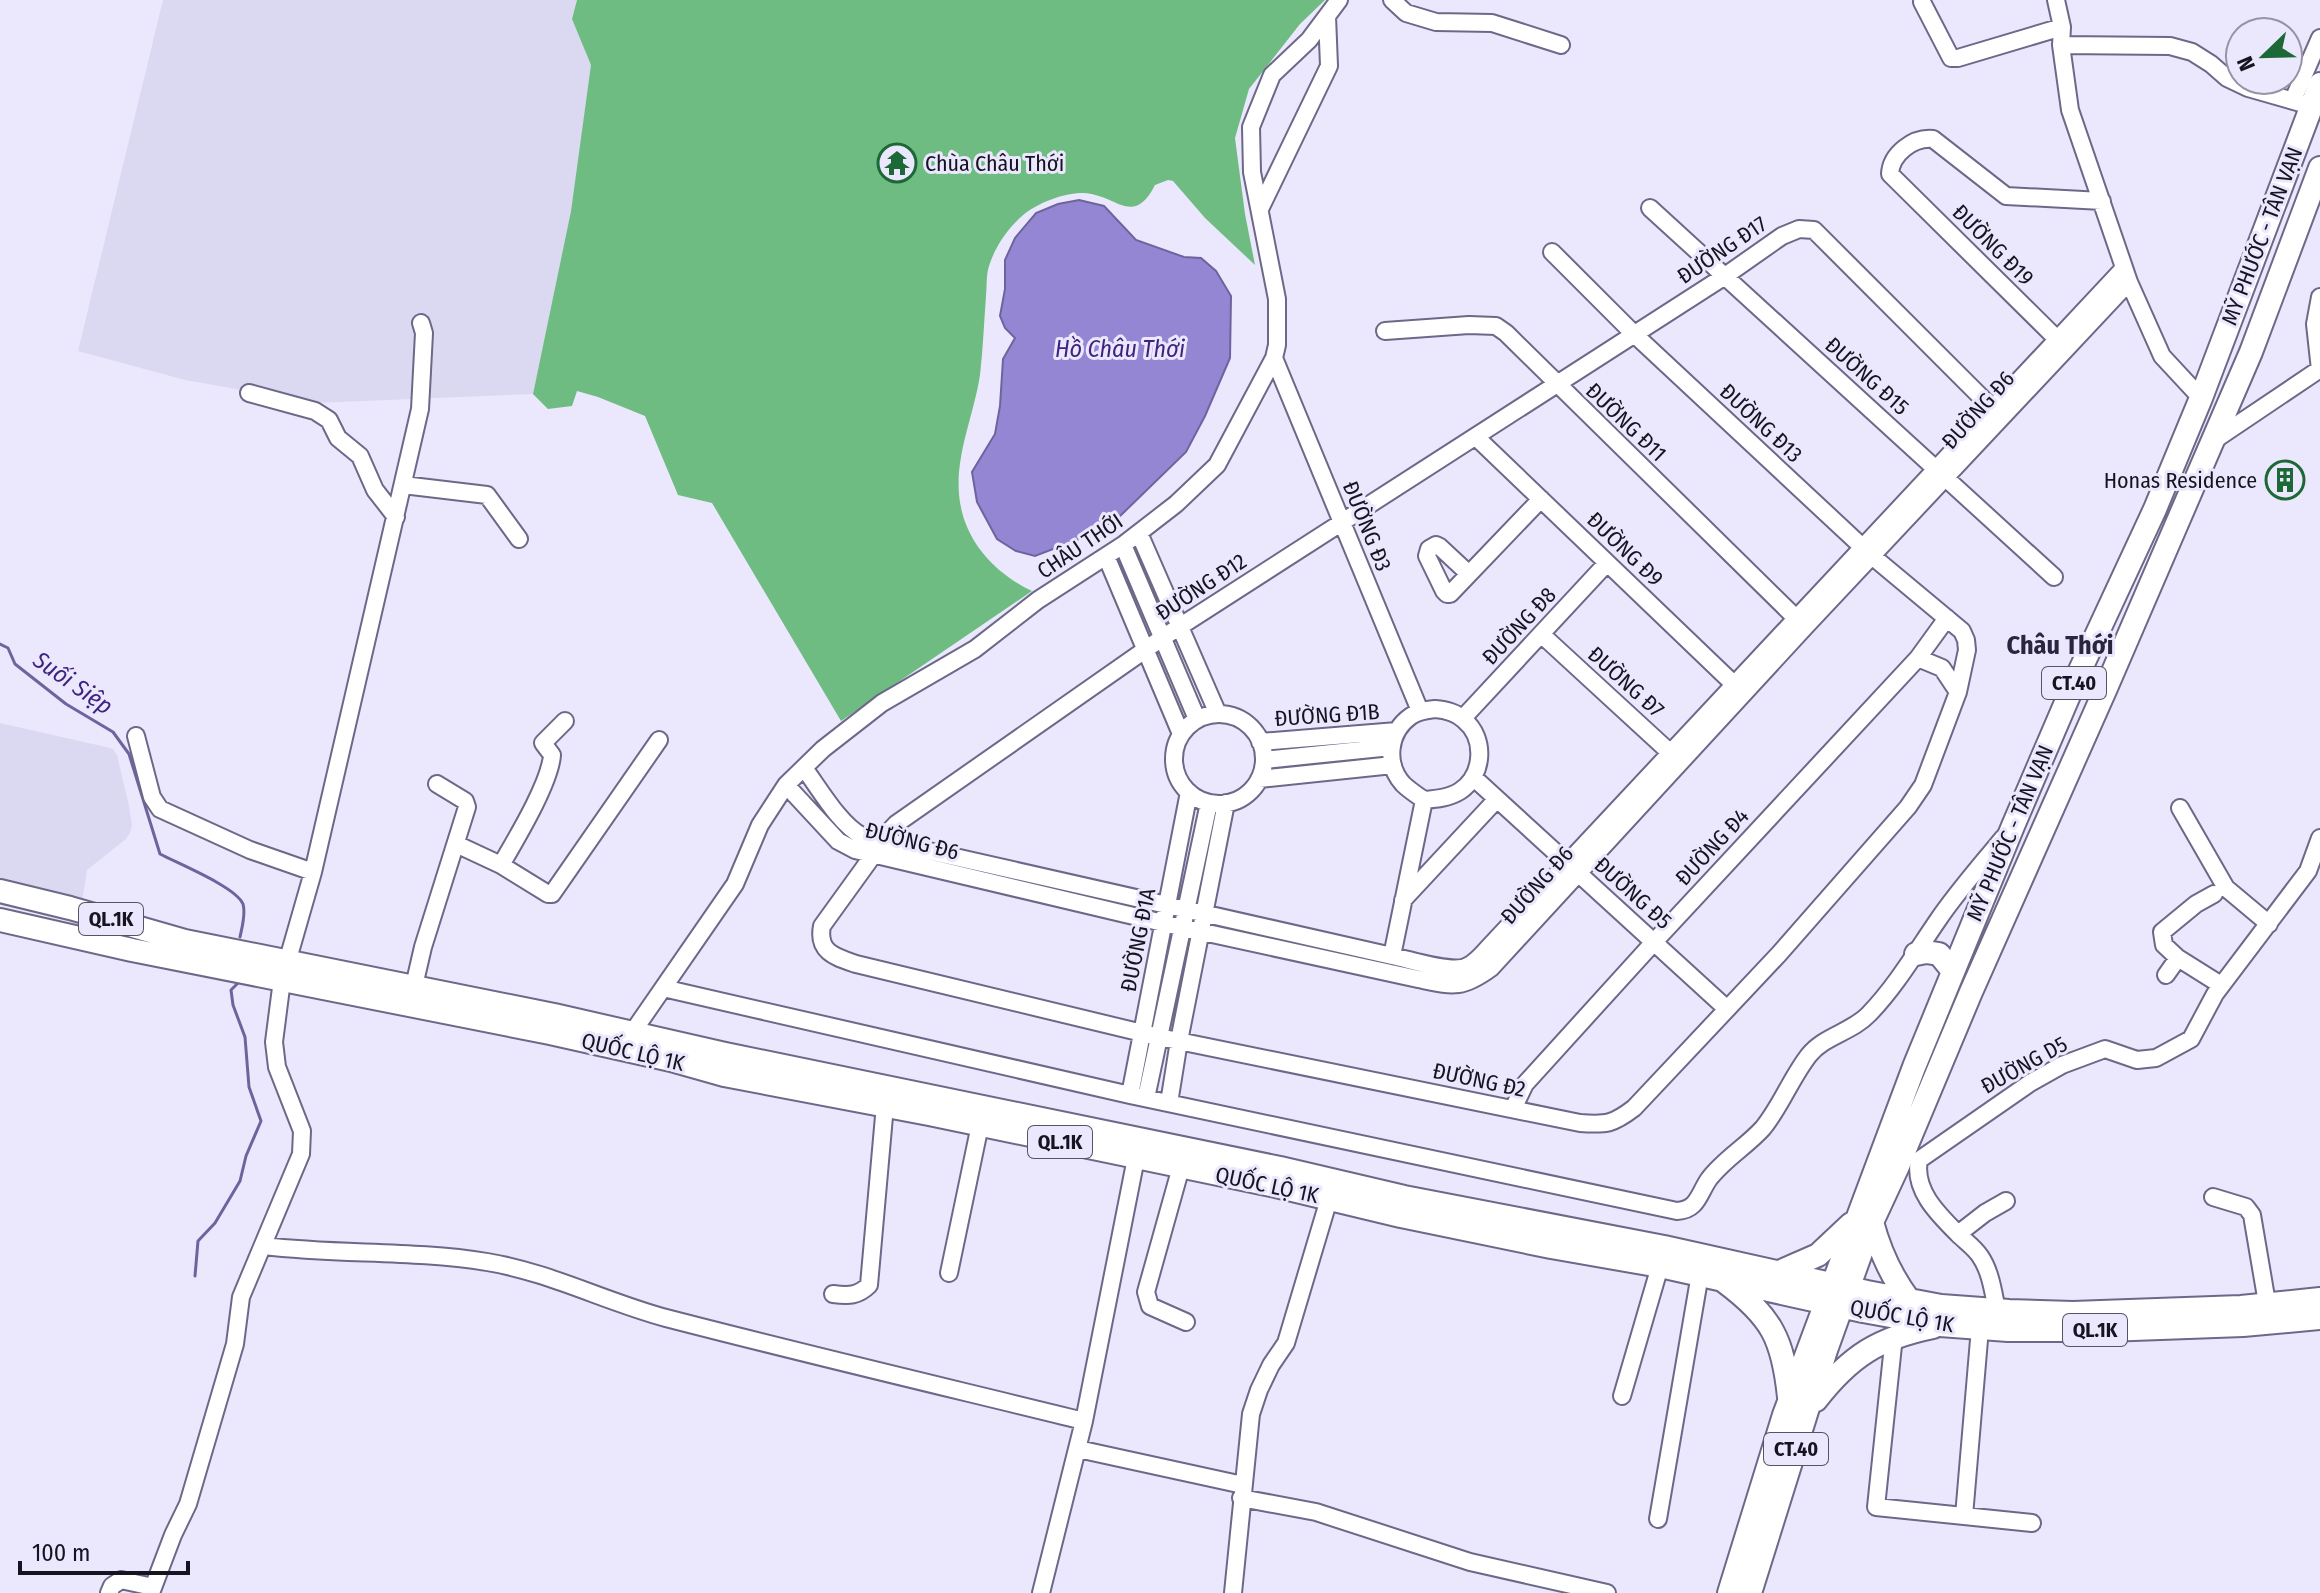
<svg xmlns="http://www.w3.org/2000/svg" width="2320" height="1593" viewBox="0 0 2320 1593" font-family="'Fira Sans Condensed',sans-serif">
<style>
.built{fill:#dbd8f1}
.forest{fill:#6fbc83}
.water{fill:#9486d3;stroke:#6e649d;stroke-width:2}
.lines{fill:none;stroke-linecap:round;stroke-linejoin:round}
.stream{stroke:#6e649d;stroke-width:3}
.minor-casing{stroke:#6c6888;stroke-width:20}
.major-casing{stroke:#6c6888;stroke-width:26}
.minor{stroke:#fff;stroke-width:16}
.major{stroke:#fff;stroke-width:22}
.labels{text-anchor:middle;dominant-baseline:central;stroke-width:6;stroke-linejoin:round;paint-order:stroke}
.shield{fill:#ebe8fe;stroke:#565463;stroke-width:2}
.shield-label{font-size:20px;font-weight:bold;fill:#161420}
.poi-label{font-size:22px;fill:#161420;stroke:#ebe8fe;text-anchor:start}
.street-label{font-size:22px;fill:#161420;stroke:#ebe8fe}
.water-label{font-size:24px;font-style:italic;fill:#3f237e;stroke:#ebe8fe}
.quarter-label{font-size:26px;font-weight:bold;fill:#2a2540;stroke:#ebe8fe}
</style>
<rect width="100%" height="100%" fill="#ebe8fe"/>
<!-- built -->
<path class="built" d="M163,0h414l-5,19 20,45 -21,147 -38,183 -218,9 -130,-23 -107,-29z
M0,723l106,24 7,2 4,6 12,51 3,19 -2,8 -4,6 -39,31 -5,32 -82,-21z"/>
<!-- forest -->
<path class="forest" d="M577,0h748l-25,24 -51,65 -14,49 10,76 10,51 -50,-47 -32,-37 -5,-1 -13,5c-22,43 -39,9 -72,8 -20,0 -46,10 -61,23 -15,13 -27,31 -33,50 -3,9 -2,21 -3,30 -2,26 -3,53 -6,79 -7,46 -30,90 -18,137 9,36 38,64 70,79l-191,130 -129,-218 -34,-8 -33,-79 -47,-19 -21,-6 -5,15 -24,3 -15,-15 38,-183 20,-146 -19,-46z"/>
<!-- water -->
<path class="water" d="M1079,200l25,6 32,34 48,17 17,1 15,13 15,25 -1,62 -25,58 -19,36 -70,68 -37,19 -44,17 -19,-5 -19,-12 -20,-37 -5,-30 23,-38 5,-28 3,-47 12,-21 -10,-10 -5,-12 5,-27v-29l10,-22 21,-25 22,-9z"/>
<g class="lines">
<!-- stream -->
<path class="stream" d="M0,644l8,4 7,16 51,40 47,28 16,22 31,100c19,10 76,33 83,50 3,10 -1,23 -3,33
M195,1276l3,-35 17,-18 25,-42 6,-25 15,-35 -12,-34 -4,-50 -12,-32 -2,-15 7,-7"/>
<defs>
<path id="minor" d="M1392,0l14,13 30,9 56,1 69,22
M2056,0l6,27 -1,18 9,65 59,172 33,74 39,42
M1922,2l29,56h7l104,-31
M2061,45l109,1 22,6 19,12 16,14 21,10 63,18
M2293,100l27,-62
M1650,208l404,369
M1260,209l69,-143 -2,-50
M1552,252l82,82 238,222 90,75 4,9 1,10 -9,42 -35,93 -15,22 -129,147 -145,154c-21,16 -27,17 -54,15l-421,-86 -303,-73c-21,-7 -39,-12 -34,-38l52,-72 6,-13 16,-17 266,-186 563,-362 57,-40 17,-7 15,1 187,187
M2320,297l-5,27 5,46
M1385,331l84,-6 27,1 10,7 298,293
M2064,346l-174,-172c1,-20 23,-37 43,-35l73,57 96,5
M1274,358l146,353
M249,393l66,18 14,9 9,18 22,18 15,34 21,27
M1476,437l266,255
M2213,441l107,-72
M403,485l84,10 32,44
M1139,533l79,181
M1123,545l74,174
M1106,556l75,178
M1469,574l-29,-27 -4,-2 -7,4 -2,7 17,35 3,3h3l91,-95
M1541,634l135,124
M1918,658l24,10 16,24
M1435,709c11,1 21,3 29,11 22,18 20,55 -4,71 -11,7 -24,8 -36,9 -7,-5 -15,-10 -21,-16 -18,-20 -15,-52 8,-68 7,-5 15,-6 24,-7z
M1174 759a45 45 0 1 1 90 0a45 45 0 1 1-90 0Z
M1463,718l144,-155
M136,736l16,61 8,12 90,41 63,22
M1260,742l137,-11
M1264,760l127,-13
M804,768c15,20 36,57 58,68l530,120c19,4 52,15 70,12 10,-2 18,-11 25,-19l637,-681
M1473,777l254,232
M1259,779l134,-14
M786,785l52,56 17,9 325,77 238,52c34,7 43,11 73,-11l314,-341 324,-345
M2180,808l46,80 43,36
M456,844l45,21c15,-26 49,-82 51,-110l-9,-12 22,-22
M501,865l47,29h4l107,-154
M1403,900l94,-101
M1392,956l32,-156
M2178,958l-14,-13 -2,-13 34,-28 18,-10
M2166,975l12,-17 43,27
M414,986l9,-39 44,-140 -2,-6 -28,-17
M663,988l467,107 547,116c21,-1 22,-18 32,-32 15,-20 38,-33 54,-51 18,-22 28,-50 46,-73 15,-19 43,-23 60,-41 27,-28 47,-62 69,-94 19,-28 43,-55 65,-82
M630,1039l2,-6 103,-149 25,-59 26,-40 37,-36 59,-46 93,-54 63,-49 85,-55 53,-41 41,-39 57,-107 3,-13v-46l-25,-127 -1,-45 21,-52 37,-35 30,-40
M1130,1095l59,-303
M1146,1098l63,-295
M1169,1103l10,-62 47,-238
M1513,1109l12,-25 129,-142 264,-284 29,-40
M1181,1167l-35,125 4,14 36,16
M2213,1197l33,10 6,8 15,88
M1958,1234l27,-21 21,-12
M264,1246c74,9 149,4 223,16 62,10 119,40 179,56 139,36 279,69 418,103
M949,1273l31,-148
M833,1294c16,2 25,2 36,-9l16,-180
M1997,1310c-4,-18 -6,-38 -17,-54 -5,-8 -15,-15 -22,-22 -20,-20 -45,-44 -39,-74l111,-77 32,-18 43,-16 32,11 19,-2 35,-19 24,-45 93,-123 12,-33
M1894,1336l-18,171 156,16
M1622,1396l38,-130
M1078,1449l165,36
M1241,1498l75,14 154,50 137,31
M1964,1516l16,-188
M1658,1519l42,-245
M109,1593l3,-7 9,-6 32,7
M151,1593l22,-58 15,-31 47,-160 6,-47 60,-143 1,-23 -25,-64 -3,-25 8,-62 31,-108 107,-463 4,-76 -3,-10
M1041,1593l43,-172 52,-263
M1233,1593l18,-179 8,-24 12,-25 15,-22 43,-144"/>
<path id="major" d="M0,891l70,17 115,33 369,74 171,39 555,114 124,29 260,50 203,45 74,14 68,5 64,2 168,-6 79,-8
M0,920l132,30 418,83 121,27 53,15 205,39 347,72 125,30 150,31 109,19 203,45 77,14 68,5h98l137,-5 77,-7
M1916,954l10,-2 13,2 14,17
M1872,1222c8,30 19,54 37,78
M1777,1273l41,-18 33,-31
M1725,1282c47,35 58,57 64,115
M1816,1400c34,-44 63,-62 117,-73
M1729,1593l55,-178 130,-348 99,-241 63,-147 79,-170 46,-111 119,-314
M1750,1593l76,-243 46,-128 26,-56 73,-174 135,-304 145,-336 69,-184"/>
</defs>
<!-- minor casing -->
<use href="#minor" class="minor-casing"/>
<!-- major casing -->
<use href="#major" class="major-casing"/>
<!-- minor -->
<use href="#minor" class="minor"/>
<!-- major -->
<use href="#major" class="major"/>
</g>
<!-- icons -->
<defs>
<symbol id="temple-ring" viewBox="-11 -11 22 22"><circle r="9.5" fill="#ebe8fe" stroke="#1c6837" stroke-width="1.5"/><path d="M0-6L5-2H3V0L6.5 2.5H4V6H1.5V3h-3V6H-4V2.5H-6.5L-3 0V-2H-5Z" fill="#1c6837"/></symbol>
<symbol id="building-ring" viewBox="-11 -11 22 22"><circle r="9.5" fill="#ebe8fe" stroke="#1c6837" stroke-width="1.5"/><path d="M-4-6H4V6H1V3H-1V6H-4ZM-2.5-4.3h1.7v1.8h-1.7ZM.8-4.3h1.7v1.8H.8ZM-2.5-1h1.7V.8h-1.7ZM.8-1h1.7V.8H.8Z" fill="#1c6837"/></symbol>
</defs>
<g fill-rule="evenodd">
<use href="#temple-ring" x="875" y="141" width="44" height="44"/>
<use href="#building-ring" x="2263" y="458" width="44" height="44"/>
</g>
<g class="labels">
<!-- shield labels -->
<g class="shield">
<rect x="2042" y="667" width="64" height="32" rx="6"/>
<rect x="79" y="903" width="64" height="32" rx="6"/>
<rect x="1028" y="1126" width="64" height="32" rx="6"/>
<rect x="2063" y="1314" width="64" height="32" rx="6"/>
<rect x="1764" y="1433" width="64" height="32" rx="6"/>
</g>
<g class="shield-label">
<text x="2074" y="683">CT.40</text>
<text x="111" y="919">QL.1K</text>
<text x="1060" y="1142">QL.1K</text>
<text x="2095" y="1330">QL.1K</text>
<text x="1796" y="1449">CT.40</text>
</g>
<!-- poi labels -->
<g class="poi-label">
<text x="925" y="163">Chùa Châu Thới</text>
<text x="2257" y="480" text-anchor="end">Honas Residence</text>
</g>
<!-- street labels -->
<g class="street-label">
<text transform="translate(2262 236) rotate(-69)">MỸ PHƯỚC - TÂN VẠN</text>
<text transform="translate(1993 245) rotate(45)">ĐƯỜNG Đ19</text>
<text transform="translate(1722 250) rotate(-34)">ĐƯỜNG Đ17</text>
<text transform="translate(1867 376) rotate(42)">ĐƯỜNG Đ15</text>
<text transform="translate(1978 410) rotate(-48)">ĐƯỜNG Đ6</text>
<text transform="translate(1626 422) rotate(44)">ĐƯỜNG Đ11</text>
<text transform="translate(1761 423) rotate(43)">ĐƯỜNG Đ13</text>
<text transform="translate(1367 526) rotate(68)">ĐƯỜNG Đ3</text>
<text transform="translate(1080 546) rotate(-34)">CHÂU THỚI</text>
<text transform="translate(1625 549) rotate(44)">ĐƯỜNG Đ9</text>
<text transform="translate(1201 587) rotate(-33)">ĐƯỜNG Đ12</text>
<text transform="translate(1519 626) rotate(-47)">ĐƯỜNG Đ8</text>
<text transform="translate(1626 682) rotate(42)">ĐƯỜNG Đ7</text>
<text transform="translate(1327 715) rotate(-4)">ĐƯỜNG Đ1B</text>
<text transform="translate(2010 833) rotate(-67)">MỸ PHƯỚC - TÂN VẠN</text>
<text transform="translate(912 841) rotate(14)">ĐƯỜNG Đ6</text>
<text transform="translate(1712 847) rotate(-47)">ĐƯỜNG Đ4</text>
<text transform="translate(1537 885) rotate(-48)">ĐƯỜNG Đ6</text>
<text transform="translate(1633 893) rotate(42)">ĐƯỜNG Đ5</text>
<text transform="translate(1138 940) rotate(-79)">ĐƯỜNG Đ1A</text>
<text transform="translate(633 1052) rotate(13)">QUỐC LỘ 1K</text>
<text transform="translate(2024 1065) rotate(-29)">ĐƯỜNG D5</text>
<text transform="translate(1479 1080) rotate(12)">ĐƯỜNG Đ2</text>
<text transform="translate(1267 1185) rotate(12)">QUỐC LỘ 1K</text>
<text transform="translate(1902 1316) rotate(10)">QUỐC LỘ 1K</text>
</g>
<!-- water labels -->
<g class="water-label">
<text x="1120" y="349">Hồ Châu Thới</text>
<text transform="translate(73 683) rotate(35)">Suối Siệp</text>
</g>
<!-- quarter labels -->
<g class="quarter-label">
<text x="2060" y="645">Châu Thới</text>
</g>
</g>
<!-- north arrow -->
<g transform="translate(2264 56) rotate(247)"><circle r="38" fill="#ebe8fe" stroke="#9693a5" stroke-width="2"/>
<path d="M0-6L14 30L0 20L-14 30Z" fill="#1c6837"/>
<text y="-12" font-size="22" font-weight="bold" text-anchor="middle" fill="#161420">N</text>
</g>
<!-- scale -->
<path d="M20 1561v12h168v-12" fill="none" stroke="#161420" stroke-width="4"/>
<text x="32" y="1561" font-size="24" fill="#161420" stroke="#ebe8fe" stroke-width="6" paint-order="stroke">100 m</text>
</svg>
